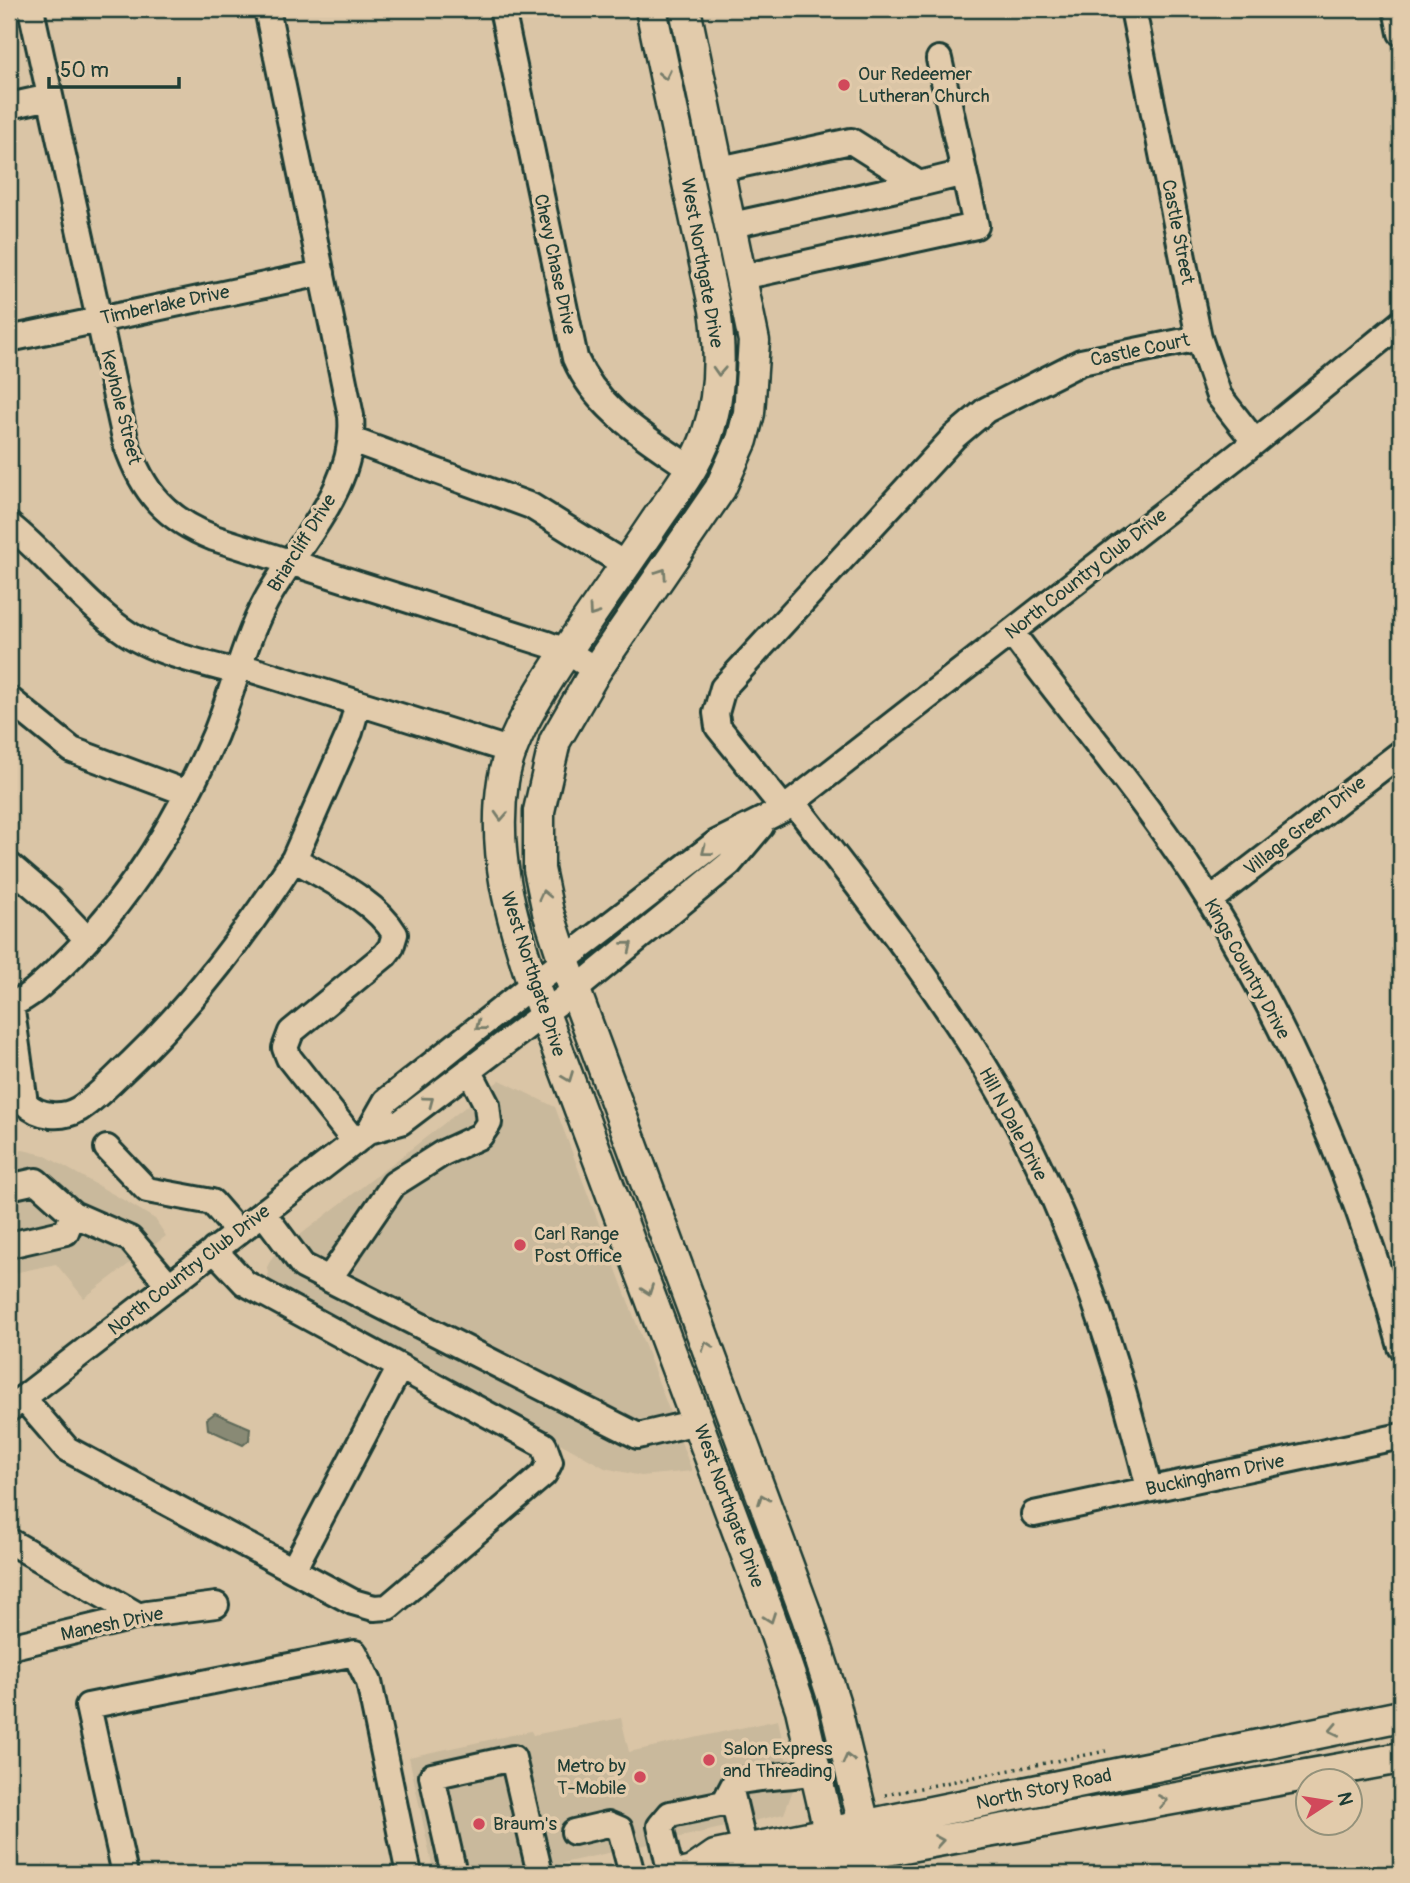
<svg xmlns="http://www.w3.org/2000/svg" width="1410" height="1883" viewBox="0 0 1410 1883" font-family="Pangolin,sans-serif">
<style>
.built{fill:#c9b99c}
.water{fill:#898a74;stroke:#5f6b5a;stroke-width:2}
.lines{fill:none;stroke-linecap:round;stroke-linejoin:round}
.minor-casing{stroke:#1f3d34;stroke-width:30}
.major-casing{stroke:#1f3d34;stroke-width:35}
.path{stroke:#1f3d34;stroke-width:3.5;stroke-dasharray:2 5;stroke-linecap:butt}
.minor{stroke:#e2cbab;stroke-width:24}
.major{stroke:#e2cbab;stroke-width:30}
.oneway{stroke:#777d6a}
.poi-dot{fill:#d1495b;stroke:#e2cbab;stroke-width:2.5}
.labels{text-anchor:middle;dominant-baseline:central;stroke-width:7;stroke-linejoin:round;paint-order:stroke}
.poi-label{font-size:19px;fill:#1f3d34;stroke:#e2cbab;text-anchor:start}
.street-label{font-size:19px;fill:#1f3d34;stroke:#e2cbab}
</style>
<rect width="100%" height="100%" fill="#dac5a6"/>
<filter id="ink" filterUnits="userSpaceOnUse"><feTurbulence type="fractalNoise" baseFrequency=".0143" numOctaves="2"/><feDisplacementMap in="SourceGraphic" scale="14" xChannelSelector="R" yChannelSelector="G"/><feConvolveMatrix kernelMatrix="1 2 1 2 8 2 1 2 1" color-interpolation-filters="sRGB"/></filter>
<g filter="url(#ink)">
<!-- built -->
<path class="built" d="M500,1080l55,27 137,364 -51,5 -36,-8 -336,-186 -2,-15 6,-11z
M23,1150l21,5 83,47 28,17 11,17 -82,62 -28,-34 -47,10v-121z
M621,1718l8,34 149,-32 15,70 -9,24 -271,60h-79l-25,-117 122,-26 2,4z"/>
<!-- water -->
<path class="water" d="M215,1413l35,15 -1,12 -6,5 -35,-16 -1,-10z"/>
<g class="lines">
<defs>
<path id="minor" d="M31,9l95,434c17,50 40,76 88,95l333,106 19,7 30,19
M502,9l73,349c23,53 71,79 116,111
M1133,9l66,329 20,58 36,46
M1396,9l5,24
M9,106l41,-9
M720,169l131,-28 68,43 -187,41
M919,184l45,-11
M742,277l234,-51 -37,-167
M9,339l313,-66
M352,440l179,66 95,59
M9,525c42,33 73,78 118,108 28,19 78,31 111,39
M1012,633c66,89 140,174 198,268 85,139 149,289 191,446
M240,666l272,85
M9,699l63,51 115,43
M793,802c78,100 158,201 220,313 64,118 104,244 136,373
M784,809l-66,-82 -2,-14 7,-25 231,-251 32,-27 95,-48 118,-24
M9,865l41,35 37,39
M1210,900l191,-147
M9,1004c16,-3 31,-18 43,-29 71,-65 125,-152 163,-240 18,-44 29,-93 51,-134 33,-60 91,-113 85,-185l-84,-407
M11,1004l14,99c14,14 37,16 54,6 19,-12 36,-31 52,-46 64,-61 115,-130 163,-204
M369,1131l32,-9 174,-132 154,-126 32,-38
M355,1142l-66,-84 -4,-10 6,-16 94,-77 6,-8 4,-13c-20,-34 -68,-55 -101,-75l56,-127 8,-28
M107,1148l40,42 65,12 26,30
M9,1187l27,-6 37,33 57,25 39,46
M263,1213l40,53 335,170 59,-14
M9,1245l57,-13 7,-18
M329,1279l65,-95 49,-31 37,-17 9,-13 -2,-18 -18,-35
M23,1398l44,51 286,153 21,6 14,-1 156,-133 6,-12 -6,-17 -299,-162 -31,-33
M9,1409l360,-278 17,-30 147,-117 183,-141 68,-34 471,-367 146,-119
M1034,1514l367,-78
M9,1541l130,75
M293,1570l107,-203
M9,1647l138,-33 69,-9
M731,1791l14,59
M574,1832l34,-8 12,5 12,45
M125,1874l-37,-168 267,-53 14,29 40,192
M454,1874l-22,-98 81,-18 27,116
M671,1874l-11,-48 10,-12 54,-11 11,-21c28,-6 54,-5 82,-10"/>
<path id="major" d="M651,9l64,301c6,42 6,84 -8,125 -11,32 -33,59 -52,87 -34,51 -71,101 -104,153 -20,32 -42,68 -48,106 -11,72 8,136 30,203l237,633 31,92 38,165
M685,9l69,332 -5,72 -7,27 -22,49 -124,181 -41,71 -16,70v58l9,43 16,49 243,656 27,84 42,173
M684,1874l8,-2 23,-16 686,-140
M753,1874l648,-116"/>
</defs>
<!-- minor casing -->
<use href="#minor" class="minor-casing"/>
<!-- major casing -->
<use href="#major" class="major-casing"/>
<!-- path -->
<path class="path" d="M885,1795l221,-44"/>
<!-- minor -->
<use href="#minor" class="minor"/>
<!-- major -->
<use href="#major" class="major"/>
</g>
<!-- one-way arrows -->
<defs><path id="oneway-chevron" d="M-2-3.5L2.5 0L-2 3.5" fill="none" stroke-width="1.6" stroke-linecap="round" stroke-linejoin="round" transform="scale(1.75)"/></defs>
<g class="oneway">
<use href="#oneway-chevron" transform="translate(665 75) rotate(78)"/>
<use href="#oneway-chevron" transform="translate(719 371) rotate(93)"/>
<use href="#oneway-chevron" transform="translate(662 573) rotate(-56)"/>
<use href="#oneway-chevron" transform="translate(593 612) rotate(125)"/>
<use href="#oneway-chevron" transform="translate(501 816) rotate(93)"/>
<use href="#oneway-chevron" transform="translate(706 851) rotate(142)"/>
<use href="#oneway-chevron" transform="translate(544 895) rotate(-103)"/>
<use href="#oneway-chevron" transform="translate(628 946) rotate(-39)"/>
<use href="#oneway-chevron" transform="translate(480 1026) rotate(142)"/>
<use href="#oneway-chevron" transform="translate(568 1077) rotate(69)"/>
<use href="#oneway-chevron" transform="translate(429 1101) rotate(-37)"/>
<use href="#oneway-chevron" transform="translate(648 1290) rotate(70)"/>
<use href="#oneway-chevron" transform="translate(707 1346) rotate(-109)"/>
<use href="#oneway-chevron" transform="translate(763 1499) rotate(-111)"/>
<use href="#oneway-chevron" transform="translate(770 1618) rotate(70)"/>
<use href="#oneway-chevron" transform="translate(1334 1730) rotate(168)"/>
<use href="#oneway-chevron" transform="translate(848 1759) rotate(-104)"/>
<use href="#oneway-chevron" transform="translate(1163 1801) rotate(-10)"/>
<use href="#oneway-chevron" transform="translate(939 1841) rotate(-10)"/>
</g>
</g>
<!-- markers -->
<g class="poi-dot">
<circle cx="844" cy="85" r="7"/>
<circle cx="520" cy="1245" r="7"/>
<circle cx="709" cy="1760" r="7"/>
<circle cx="640" cy="1777" r="7"/>
<circle cx="479" cy="1824" r="7"/>
</g>
<g class="labels">
<!-- poi labels -->
<g class="poi-label">
<text x="858" y="74">Our Redeemer<tspan x="858" dy="22">Lutheran Church</tspan></text>
<text x="534" y="1234">Carl Range<tspan x="534" dy="22">Post Office</tspan></text>
<text x="723" y="1749">Salon Express<tspan x="723" dy="22">and Threading</tspan></text>
<text x="626" y="1766" text-anchor="end">Metro by<tspan x="626" dy="22">T-Mobile</tspan></text>
<text x="493" y="1824">Braum's</text>
</g>
<!-- street labels -->
<g class="street-label">
<text transform="translate(1178 232) rotate(79)">Castle Street</text>
<text transform="translate(702 263) rotate(80)">West Northgate Drive</text>
<text transform="translate(555 264) rotate(78)">Chevy Chase Drive</text>
<text transform="translate(165 305) rotate(-12)">Timberlake Drive</text>
<text transform="translate(1140 350) rotate(-12)">Castle Court</text>
<text transform="translate(121 407) rotate(76)">Keyhole Street</text>
<text transform="translate(302 543) rotate(-58)">Briarcliff Drive</text>
<text transform="translate(1086 574) rotate(-38)">North Country Club Drive</text>
<text transform="translate(1305 826) rotate(-38)">Village Green Drive</text>
<text transform="translate(1247 969) rotate(61)">Kings Country Drive</text>
<text transform="translate(533 974) rotate(72)">West Northgate Drive</text>
<text transform="translate(1013 1124) rotate(62)">Hill N Dale Drive</text>
<text transform="translate(189 1270) rotate(-38)">North Country Club Drive</text>
<text transform="translate(1215 1475) rotate(-12)">Buckingham Drive</text>
<text transform="translate(729 1506) rotate(70)">West Northgate Drive</text>
<text transform="translate(112 1624) rotate(-12)">Manesh Drive</text>
<text transform="translate(1044 1789) rotate(-12)">North Story Road</text>
</g>
</g>
<!-- margin -->
<rect width="1410" height="1883" fill="none" stroke="#e2cbab" stroke-width="35"/>
<rect x="18" y="18" width="1375" height="1848" fill="none" stroke="#1f3d34" stroke-width="2.5" filter="url(#ink)"/>
<!-- north arrow -->
<g transform="translate(1329 1802) rotate(78)"><circle r="33" fill="#e2cbab" stroke="#94927b" stroke-width="2"/>
<path d="M0-5L12 26L0 18L-12 26Z" fill="#d1495b"/>
<text y="-10" font-size="19" font-weight="bold" text-anchor="middle" fill="#1f3d34">N</text>
</g>
<!-- scale -->
<path d="M49 77v10h130v-10" fill="none" stroke="#1f3d34" stroke-width="3.5"/>
<text x="60" y="77" font-size="21" fill="#1f3d34" stroke="#e2cbab" stroke-width="5" paint-order="stroke">50 m</text>
</svg>
